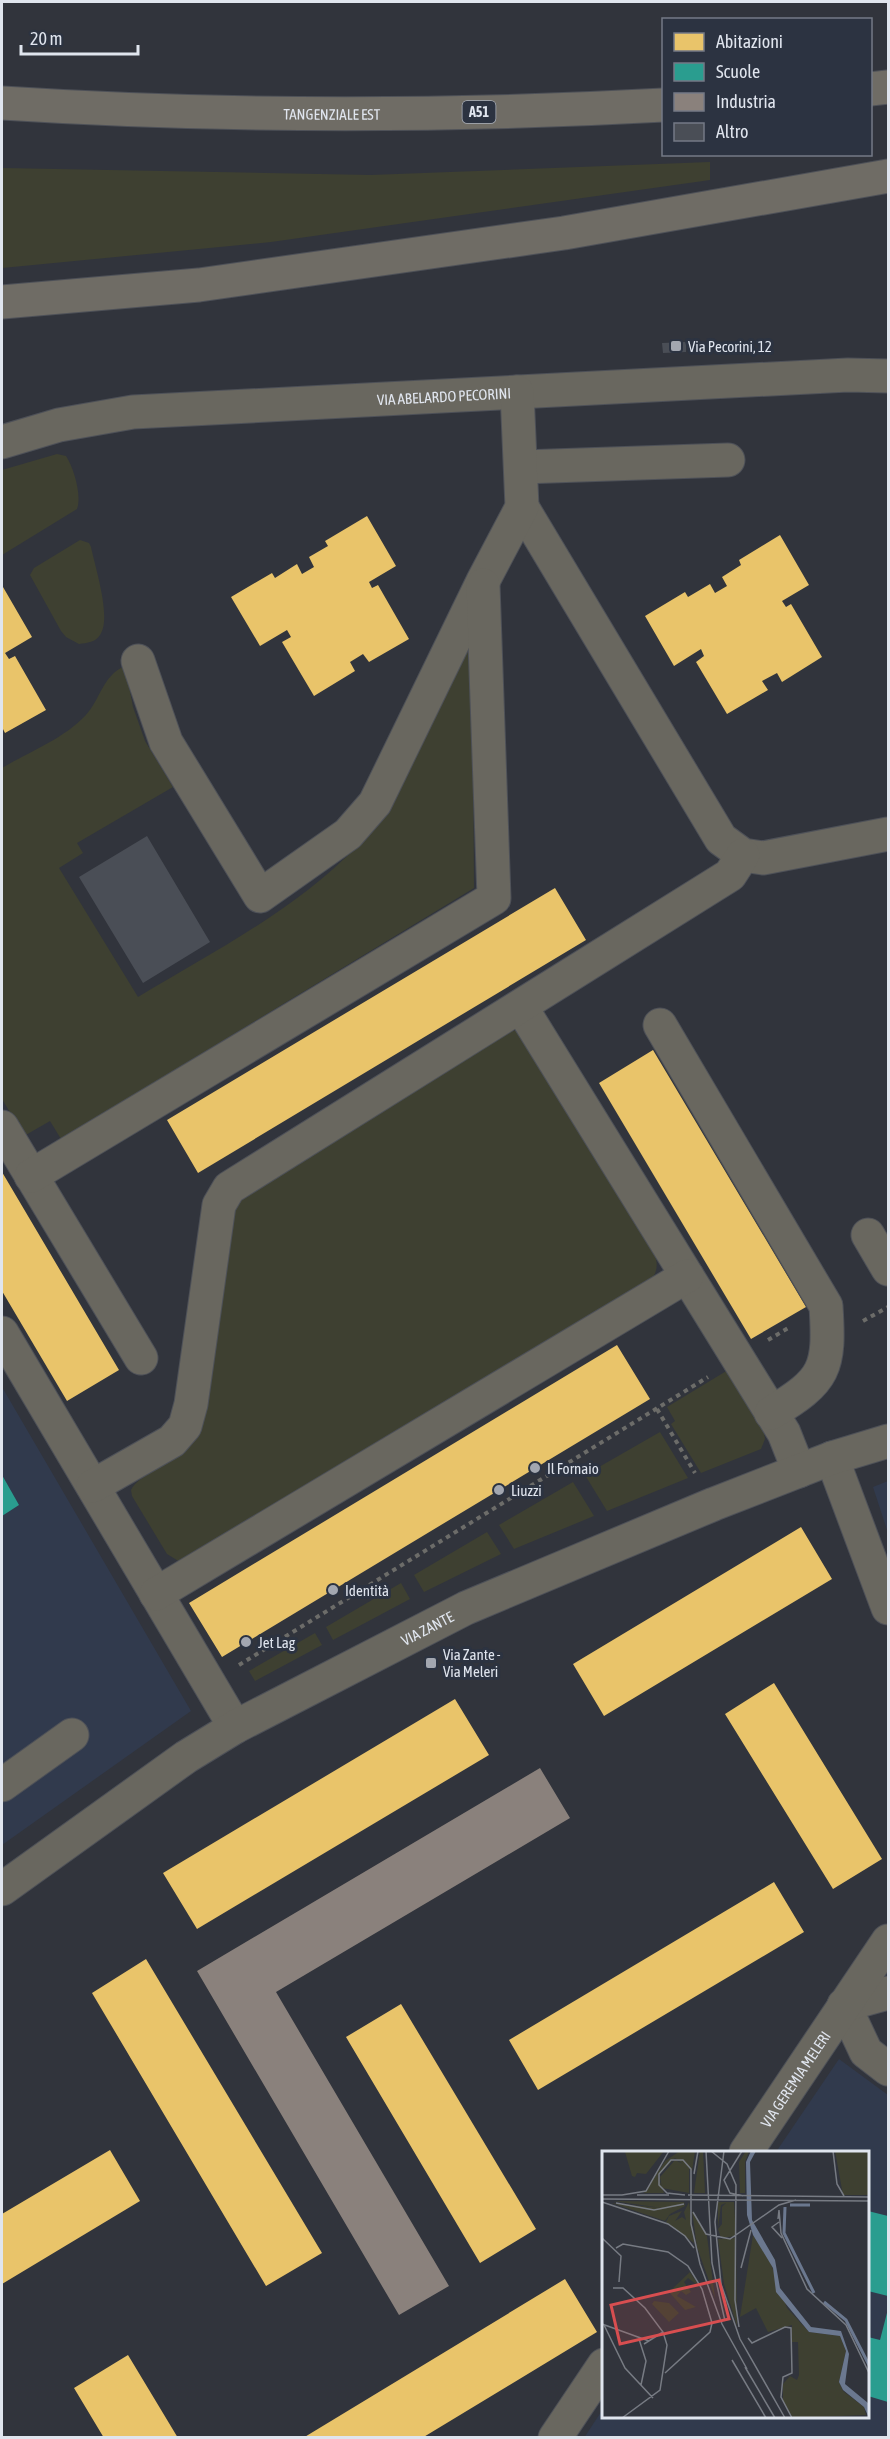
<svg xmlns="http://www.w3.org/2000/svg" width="890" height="2439" viewBox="0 0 890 2439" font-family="'Asap Condensed',sans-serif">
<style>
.built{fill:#313a4d}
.green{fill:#3e4031}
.homes{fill:#e9c46a}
.schools{fill:#2a9d8f}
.industry{fill:#8a817c}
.building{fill:#4a4e56}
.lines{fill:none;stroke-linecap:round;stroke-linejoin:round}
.minor-casing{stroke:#4e5158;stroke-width:35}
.highway-casing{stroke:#4e5158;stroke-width:35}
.path{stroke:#6c6c69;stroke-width:4;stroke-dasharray:4.5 4.5;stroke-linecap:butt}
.minor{stroke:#69675f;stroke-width:33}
.highway{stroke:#6f6c65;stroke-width:33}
.poi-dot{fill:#a3a7b0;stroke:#2c3341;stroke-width:2}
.labels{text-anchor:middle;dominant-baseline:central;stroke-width:6;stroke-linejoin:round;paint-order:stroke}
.shield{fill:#2c3341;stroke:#aab0ba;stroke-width:1.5}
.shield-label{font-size:14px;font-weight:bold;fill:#e0e5ee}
.street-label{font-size:15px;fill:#e0e5ee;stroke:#2c3341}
.poi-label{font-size:15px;fill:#e0e5ee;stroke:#2c3341;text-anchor:start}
.inset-river{fill:none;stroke:#6b788f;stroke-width:3}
.inset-road{fill:none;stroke:#777b83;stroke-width:1.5}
.view{fill:#d84e50;fill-opacity:0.15;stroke:#d84e50;stroke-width:3}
.inset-edge{fill:none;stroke:#e0e5ee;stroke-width:3}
</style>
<rect width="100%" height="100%" fill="#31343c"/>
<!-- built -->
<path class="built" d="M2,1387l189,324 -189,134z
M888,1481v52l-15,-46z
M839,2059l49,36v342l-304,1 19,-29 1,7h264v-264h-92z"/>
<!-- green -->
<path class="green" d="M710,162v18l-439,62 -269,26v-100l369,7z
M57,454l9,2c8,12 16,40 11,53l-75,46v-85z
M80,540l9,3 2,4c4,20 21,71 9,88 -4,7 -13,8 -21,9l-13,-7 -5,-6 -31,-56 4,-7z
M472,629l2,259 -413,251 -11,-18 -26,15 -22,-37v-331c27,-16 61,-29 83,-52 16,-17 17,-40 40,-50l8,41 12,34 28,46 -96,56 6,10 -24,15 79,129c75,-45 159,-88 220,-152z
M507,1029l10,2 137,222c5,13 3,19 -5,31l-469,278 -13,-8 -35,-58 -1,-6c7,-15 41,-27 55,-41l48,-244z
M728,1370l36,63 1,6 -4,10 -60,24 -30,-49 4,-3 -8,-14z
M660,1432l28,46 -81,33 -22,-36z
M573,1482l21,34 -80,33 -15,-24z
M487,1532l14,22 -77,38 -10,-17z
M401,1583l9,16 -77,41 -7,-13z
M315,1633l7,12 -67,36 -6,-10z"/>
<!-- homes -->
<path class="homes" d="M367,516l29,50 -27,16 3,6 6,-3 31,54 -40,23 -6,-8 -13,8 5,9 -41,25 -32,-54 9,-5 -4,-7 -27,16 -29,-49 41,-24 3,5 22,-14 5,10 12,-7 -5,-10 19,-11 -3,-5z
M780,535l29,50 -27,16 4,6 5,-3 31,53 -40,25 -5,-9 -15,8 6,9 -41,24 -31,-52 8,-6 -3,-7 -27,17 -29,-50 40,-24 3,5 22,-13 5,9 12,-7 -5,-9 19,-12 -2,-5z
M3,587l29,50 -27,16 4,6 6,-3 31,54 -41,23 -3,-6v-139z
M555,888l31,52 -388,233 -31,-53z
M653,1050l153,257 -55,32 -152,-256z
M2,1172l117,198 -52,31 -65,-110z
M617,1345l33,54 -428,258 -33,-54z
M801,1527l31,52 -228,137 -31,-52z
M774,1683l108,176 -49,30 -108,-175z
M455,1699l34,56 -292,174 -34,-56z
M774,1882l30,50 -266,158 -29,-50z
M146,1959l176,294 -56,33 -174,-293z
M401,2004l135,225 -56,34 -134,-226z
M110,2150l30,51 -138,83v-70z
M565,2279l32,53 -175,106h-119z
M128,2355l50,83h-74l-30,-50z"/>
<!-- schools -->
<path class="schools" d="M2,1475l17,30 -17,11z
M868,2211l20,5v80l-20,-5z
M888,2309v93l-20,-6v-59l12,3z"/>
<!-- industry -->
<path class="industry" d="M540,1768l30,50 -294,174 173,294 -50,29 -202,-344z"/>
<!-- building -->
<path class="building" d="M686,342v10l-23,1 -1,-10z
M147,836l63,106 -67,41 -64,-106z"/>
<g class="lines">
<defs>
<g id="minor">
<path id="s1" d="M2,442l57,-17 74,-13 715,-37 40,1"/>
<path d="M522,467l206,-7"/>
<path d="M522,507l199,332 22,16 20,3 125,-24"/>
<path d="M138,661l28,81 94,154 88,-62 27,-31 108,-222 39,-74 -5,-115"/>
<path d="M521,1007l263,426 15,38"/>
<path d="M660,1025l166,281c4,63 0,74 -55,107"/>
<path d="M2,1127l139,231"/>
<path d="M31,1176l463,-278 -11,-313"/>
<path d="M868,1235l20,34"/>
<path d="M2,1333l233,394"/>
<path d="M832,1458l56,150"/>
<path d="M93,1486l79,-45 13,-15 6,-22 28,-199 10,-17 501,-313 13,-20"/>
<path d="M156,1594l531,-318"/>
<path d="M2,1785l70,-50"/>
<path id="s2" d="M2,1889l184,-132 49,-30 231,-119 248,-104 118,-46 56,-17"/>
<path d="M844,2005l22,47 22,17"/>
<path d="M844,2005l44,-12"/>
<path id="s3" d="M746,2152l142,-211"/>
<path d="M555,2438l49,-73"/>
</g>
<g id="highway">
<path d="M870,89l18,-2"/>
<path id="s4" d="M2,103c220,14 441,14 662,2"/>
<path d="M2,302l197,-17 365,-52 324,-57"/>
</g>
</defs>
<!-- minor casing -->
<use href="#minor" class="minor-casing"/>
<!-- highway casing -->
<use href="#highway" class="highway-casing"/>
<!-- path -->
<path class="path" d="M863,1321l25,-14
M768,1340l22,-13
M657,1409l38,64
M239,1665l469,-288"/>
<!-- minor -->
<use href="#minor" class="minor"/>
<!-- highway -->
<use href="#highway" class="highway"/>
</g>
<!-- markers -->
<g class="poi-dot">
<rect x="670" y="340" width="12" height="12" rx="3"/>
<circle cx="535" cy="1468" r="6"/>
<circle cx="499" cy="1490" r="6"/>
<circle cx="333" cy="1590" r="6"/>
<circle cx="246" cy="1642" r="6"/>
<rect x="425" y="1657" width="12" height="12" rx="3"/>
</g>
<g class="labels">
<!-- shield labels -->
<rect class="shield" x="462.5" y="101" width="33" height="22" rx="4.5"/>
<g class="shield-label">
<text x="479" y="112">A51</text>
</g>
<!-- street labels -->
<g class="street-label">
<text stroke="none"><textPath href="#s4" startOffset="330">TANGENZIALE EST</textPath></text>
<text stroke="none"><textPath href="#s1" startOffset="446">VIA ABELARDO PECORINI</textPath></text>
<text stroke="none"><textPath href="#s2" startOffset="500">VIA ZANTE</textPath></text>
<text stroke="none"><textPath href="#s3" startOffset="88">VIA GEREMIA MELERI</textPath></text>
</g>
<!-- poi labels -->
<g class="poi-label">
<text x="688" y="346">Via Pecorini, 12</text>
<text x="547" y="1468">Il Fornaio</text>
<text x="511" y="1490">Liuzzi</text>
<text x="345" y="1590">Identità</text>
<text x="258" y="1642">Jet Lag</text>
<text x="443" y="1654">Via Zante -<tspan x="443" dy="17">Via Meleri</tspan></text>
</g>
</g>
<!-- overview -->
<g transform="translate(602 2151)">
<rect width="267" height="267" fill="#31343c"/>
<path d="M14,0h48l-18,23 -9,-1 -2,4 -3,-1 -7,-24zM78,0h15l-3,20 -17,-13 -17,18 6,17h-20l21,-32zM98,0h3l2,42h-11zM144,0h3l-4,11v31h-5l-1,-31zM233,0h34v44h-26zM73,9l14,7v26l-27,-5 -2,-11zM11,50l71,1 1,4 -15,8 -5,7 -53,-18 50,5zM87,51l5,41 -28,-21 3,-6 13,-5 -7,10 7,-4 4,3 -2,-8zM116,51h16l2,34 -15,2 -3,-9 4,-5v-17l4,-4 -5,2 -3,23zM90,60l15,25 8,62 -18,-51zM151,84l17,26 17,47 22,24 31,4 6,15 -7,31 4,9 21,16 2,8 -73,3 -10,-17v-17l7,-8 7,4 2,-5 -1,-33h-7l1,-17 -24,7 -12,-24 -16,9zM134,87l1,88 -13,-42 -6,-45zM88,121l10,15 -12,-9 -4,4 7,10 -5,3 -5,-4 -4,5 19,11 -11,3 -16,-18zM52,150l15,2 10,10 -10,9 -17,-18z" fill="#3e4031"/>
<path d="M149,0h5l-6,11 2,58 23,40 5,28 31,39 30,4 8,23 -4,30 23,19 1,15 -5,-11 -21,-17 -4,-8 7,-31 -6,-15 -31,-4 -33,-40 -3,-24 -20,-33 -6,-20 -1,-53z" fill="#6b788f"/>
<path class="inset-river" d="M188,54h20M183,56l-1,26 30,60M222,151l22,18 23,45"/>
<path class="inset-road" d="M104,0l6,112 13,58M109,0l16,13 9,21 -1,115 4,27M122,0l-9,71 6,62 19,55 45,79M140,0l-18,29 6,13 13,3M185,0h21M231,0l4,33 7,12M92,23l4,-23M0,44h22M20,44l24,-4 23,-40M35,44h32M83,44l-18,-2 -8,-8v-11l12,-14h12l8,9v55l9,40 22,60 25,45M86,44l181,2M0,48l267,2M0,51l66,22 17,12 9,12M14,52l38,7 30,-6M91,61l13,22 24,5 49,-34 17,-5M176,68l1,-9 2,23 26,56 39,36 23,48M177,71l-7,5 10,11M0,87l19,18 -2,26M14,97l7,-4 45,8 20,14 14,23 10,34 -2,9 -45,41M139,117l10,-38M11,137h10l22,20 18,24 4,13 -7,45 -38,28M0,173l47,17M2,174l21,43 28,30M146,187l4,5 33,-16 6,1 1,45 -9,4 -2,20 11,21M37,188l7,22 -5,24M42,193l19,-12M130,209l34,58M143,216l30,51"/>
<path class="view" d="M117,129l10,39 -109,25 -9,-39z"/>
<rect width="267" height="267" class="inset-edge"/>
</g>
<!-- border -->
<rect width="890" height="2439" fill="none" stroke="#e0e5ee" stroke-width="6"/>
<!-- legend -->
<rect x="662" y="18" width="210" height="138" fill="#2c3341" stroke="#747a86" stroke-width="1.5"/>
<rect x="674" y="33" width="30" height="18" fill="#e9c46a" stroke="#747a86" stroke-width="1.5"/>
<text x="716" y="48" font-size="18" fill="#e0e5ee">Abitazioni</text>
<rect x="674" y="63" width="30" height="18" fill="#2a9d8f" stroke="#747a86" stroke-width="1.5"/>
<text x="716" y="78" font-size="18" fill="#e0e5ee">Scuole</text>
<rect x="674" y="93" width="30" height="18" fill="#8a817c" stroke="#747a86" stroke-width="1.5"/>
<text x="716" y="108" font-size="18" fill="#e0e5ee">Industria</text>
<rect x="674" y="123" width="30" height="18" fill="#4a4e56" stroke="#747a86" stroke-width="1.5"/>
<text x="716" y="138" font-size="18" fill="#e0e5ee">Altro</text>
<!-- scale -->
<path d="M21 45v9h117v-9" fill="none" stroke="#e0e5ee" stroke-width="3"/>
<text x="30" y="45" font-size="18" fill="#e0e5ee" stroke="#2c3341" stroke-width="4.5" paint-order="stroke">20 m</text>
</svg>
